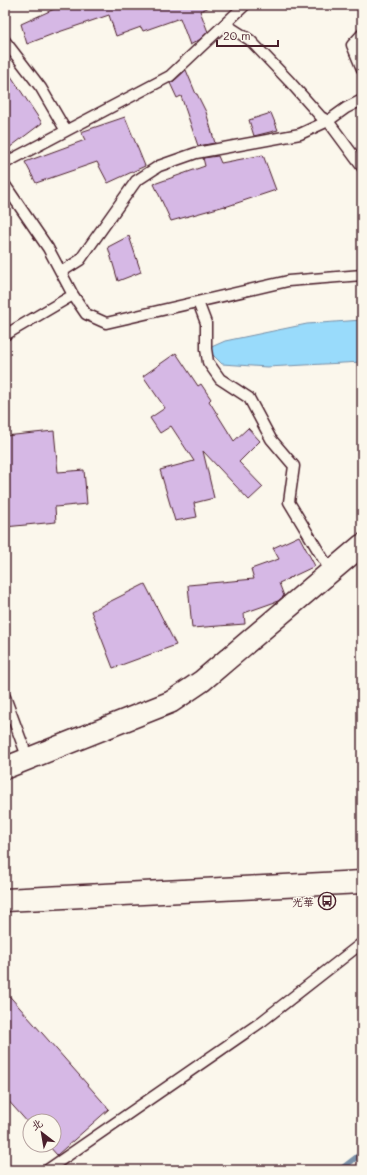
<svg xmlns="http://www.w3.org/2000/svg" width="367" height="1175" viewBox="0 0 367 1175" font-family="Mali,'LXGW WenKai TC',sans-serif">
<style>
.water{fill:#99dbfb;stroke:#7990a8}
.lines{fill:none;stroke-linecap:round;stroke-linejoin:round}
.stream{stroke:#7990a8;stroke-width:6}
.building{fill:#d6b8e5;stroke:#4a1f2b}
.lane-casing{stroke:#4a1f2b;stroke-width:13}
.street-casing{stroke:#4a1f2b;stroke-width:24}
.secondary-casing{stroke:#4a1f2b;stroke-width:25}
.lane{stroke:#fbf7ec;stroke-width:10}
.street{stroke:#fbf7ec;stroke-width:21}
.secondary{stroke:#fbf7ec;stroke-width:22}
.labels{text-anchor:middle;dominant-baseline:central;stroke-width:3;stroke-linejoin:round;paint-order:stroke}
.poi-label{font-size:11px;fill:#4a1f2b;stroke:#fbf7ec;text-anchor:end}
</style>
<rect width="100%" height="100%" fill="#fbf7ec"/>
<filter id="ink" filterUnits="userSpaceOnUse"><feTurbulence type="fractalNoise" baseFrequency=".025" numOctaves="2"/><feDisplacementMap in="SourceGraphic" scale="8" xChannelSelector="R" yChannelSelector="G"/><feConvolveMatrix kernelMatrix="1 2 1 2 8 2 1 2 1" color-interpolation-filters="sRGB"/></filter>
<g filter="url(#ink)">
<!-- water -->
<path class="water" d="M362,320v42l-95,5 -45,-3 -15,-15 18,-8 82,-17z"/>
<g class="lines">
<!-- stream -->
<path class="stream" d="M340,1170l22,-17"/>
</g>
<!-- building -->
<path class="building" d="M63,5h146l1,2 -10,4 8,21 -9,8 -9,5 -10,-27 -37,13 -2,-4 -25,9 -7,-21 -56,19 -26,10 -6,-20z
M5,67l37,56 -37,28z
M186,70l10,24h1l9,18 9,31 -17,3 -17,-50 -4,2 -7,-15 4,-2z
M271,113l7,17 -24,6 -5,-16z
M125,117l20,49 -37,17 -11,-21 -61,21 -11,-21 60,-22 -4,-8z
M263,155l13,35 -51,17v-1l-54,15 -17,-37 51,-18 -2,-8 15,-2 3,7z
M129,236l12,36 -23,9 -10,-34z
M176,353l22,33 3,-2 10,15 -2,2 25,40 14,-13 12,13 -21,21 24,25 -14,13 -46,-49 11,47 -20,5 3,14 -22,4 -15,-51 34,-9 -23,-35 -11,7 -10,-15 15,-10 -22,-32z
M54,431l4,41 26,-2 3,34 -32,3 1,15 -51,5v-91z
M299,536l16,30 -36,17 5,13 -6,5 -34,12 1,11 -53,4 -4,-43 66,-6 -3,-10 28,-10 -6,-11z
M145,584l31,61 -63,23 -22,-57z
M5,991l104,118 -52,46 -9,-10h6v-24h-24v4l-25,-28z"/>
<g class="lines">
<defs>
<path id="lane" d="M225,24l25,16 40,42 31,35 7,4 34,46
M362,34l-10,11 10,24
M5,41l36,47 25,43
M5,163l165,-87 75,-71
M5,185l43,63 25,47 13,19 20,9 182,-42 74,-6
M61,272l19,-12 56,-79 23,-15 37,-13 104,-19 28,-13 18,-13 16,-8
M198,302l8,21v26l2,13 12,17 29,19 22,41 23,27 -5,36 42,70
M5,335l68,-40
M5,697l23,62
M47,1170l214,-148 101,-79"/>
<path id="street" d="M5,768l166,-66 31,-21 160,-136"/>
<path id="secondary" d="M5,900l357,-18"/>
</defs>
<!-- lane casing -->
<use href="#lane" class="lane-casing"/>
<!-- street casing -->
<use href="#street" class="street-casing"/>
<!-- secondary casing -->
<use href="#secondary" class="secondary-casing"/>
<!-- lane -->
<use href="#lane" class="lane"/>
<!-- street -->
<use href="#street" class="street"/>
<!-- secondary -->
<use href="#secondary" class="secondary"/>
</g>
</g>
<!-- icons -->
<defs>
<symbol id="bus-ring" viewBox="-11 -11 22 22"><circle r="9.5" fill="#fbf7ec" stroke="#4a1f2b" stroke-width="1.5"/><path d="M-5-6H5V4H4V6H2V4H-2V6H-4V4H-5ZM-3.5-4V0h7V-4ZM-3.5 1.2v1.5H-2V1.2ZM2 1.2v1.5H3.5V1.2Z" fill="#4a1f2b"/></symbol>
</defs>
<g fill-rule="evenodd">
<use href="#bus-ring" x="317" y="891" width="20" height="20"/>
</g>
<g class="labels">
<!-- poi labels -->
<g class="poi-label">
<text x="314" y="901">光華</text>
</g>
</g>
<!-- margin -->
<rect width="367" height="1175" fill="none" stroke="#fbf7ec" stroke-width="20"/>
<rect x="10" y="10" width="347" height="1155" fill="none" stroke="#4a1f2b" stroke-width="1.5" filter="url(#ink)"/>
<!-- north arrow -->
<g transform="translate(42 1133) rotate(329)"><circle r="19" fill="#fbf7ec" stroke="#b4a19f"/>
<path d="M0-3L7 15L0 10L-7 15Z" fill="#4a1f2b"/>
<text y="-6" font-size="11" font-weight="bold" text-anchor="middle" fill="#4a1f2b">北</text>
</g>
<!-- scale -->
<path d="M217 40v6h61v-6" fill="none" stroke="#4a1f2b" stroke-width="2"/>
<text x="223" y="40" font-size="12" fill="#4a1f2b" stroke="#fbf7ec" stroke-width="3" paint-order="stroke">20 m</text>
</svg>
